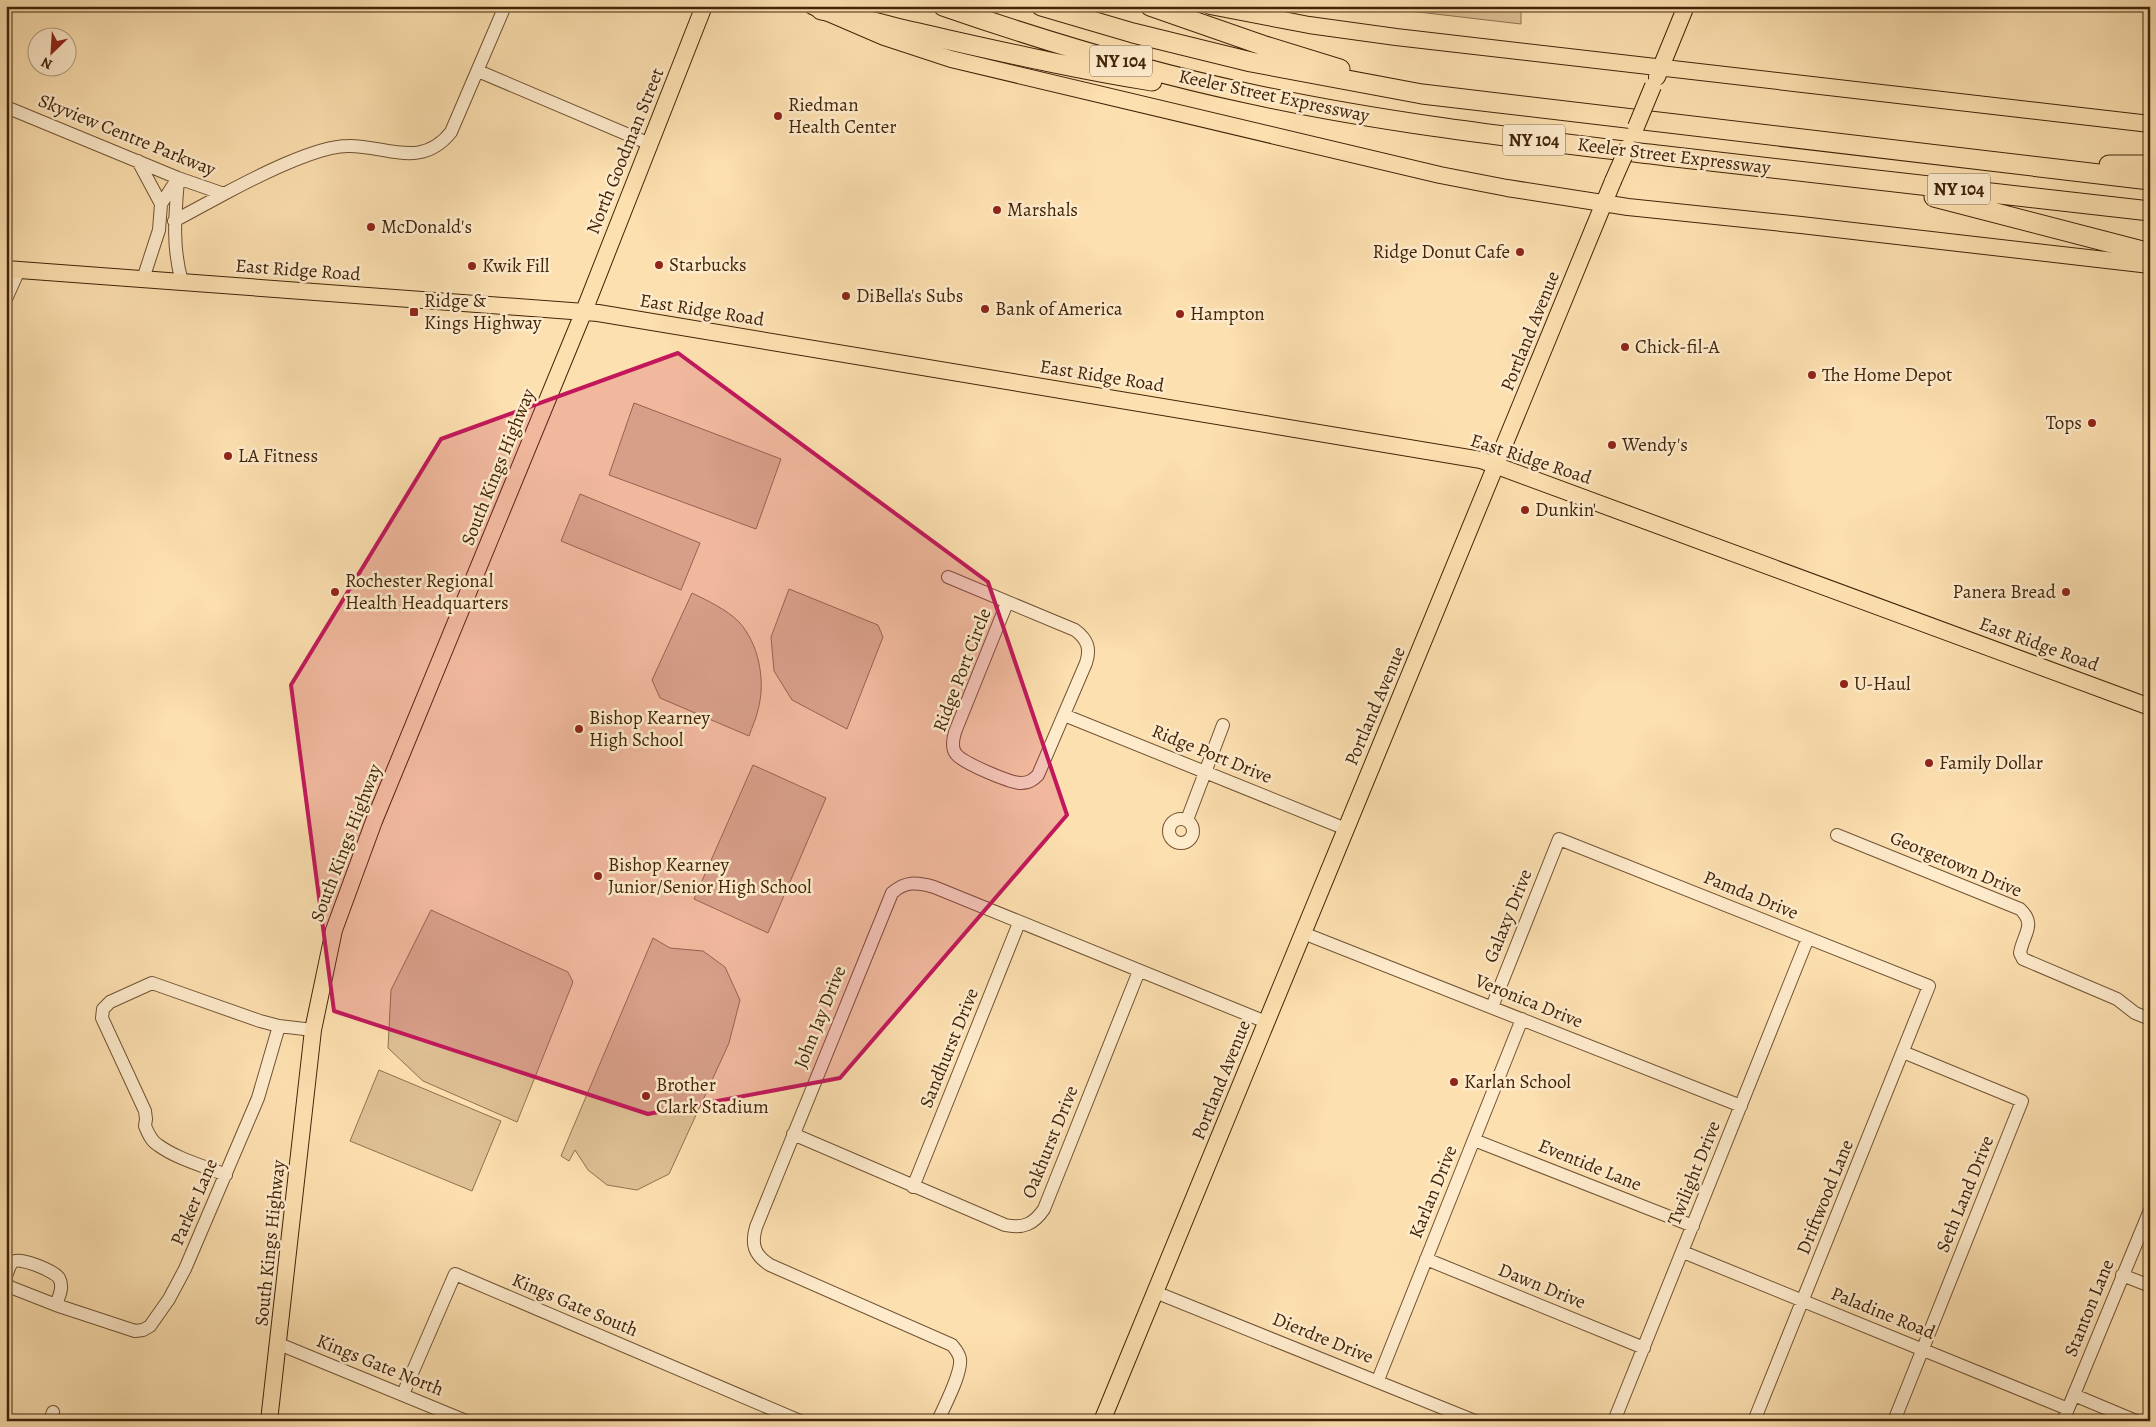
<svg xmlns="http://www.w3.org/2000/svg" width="2156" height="1427" viewBox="0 0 2156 1427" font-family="Alegreya,serif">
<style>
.green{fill:#ddc094;stroke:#8f724e}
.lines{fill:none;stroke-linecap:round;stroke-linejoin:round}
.minor-casing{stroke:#705333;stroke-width:14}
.major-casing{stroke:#412409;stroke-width:18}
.highway-casing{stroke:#412409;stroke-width:21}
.minor{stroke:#feebcc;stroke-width:12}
.major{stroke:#fde0b0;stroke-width:16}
.highway{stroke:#fde0b0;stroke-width:19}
.major-bridge-casing{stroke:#412409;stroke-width:18;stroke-linecap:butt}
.major-bridge{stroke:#fde0b0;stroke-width:16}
.marked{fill:#c2185b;fill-opacity:0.2;stroke:#c2185b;stroke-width:4;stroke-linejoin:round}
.poi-dot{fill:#8f2418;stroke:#feebcc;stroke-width:2}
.labels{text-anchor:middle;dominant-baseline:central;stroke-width:5;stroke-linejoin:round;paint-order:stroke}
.shield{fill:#feebcc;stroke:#7a6044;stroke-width:1}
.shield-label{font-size:18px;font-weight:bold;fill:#412409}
.street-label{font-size:19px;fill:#412409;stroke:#feebcc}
.poi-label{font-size:19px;fill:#412409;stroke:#feebcc;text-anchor:start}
</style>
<rect width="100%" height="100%" fill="#fde0b0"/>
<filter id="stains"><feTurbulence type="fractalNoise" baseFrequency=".004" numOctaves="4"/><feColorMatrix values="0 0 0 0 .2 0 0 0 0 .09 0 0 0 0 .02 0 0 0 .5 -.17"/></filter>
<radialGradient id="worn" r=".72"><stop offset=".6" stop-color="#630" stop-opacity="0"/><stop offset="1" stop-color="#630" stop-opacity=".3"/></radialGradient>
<!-- green -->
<path class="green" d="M1367,6h154v18l-137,-16z
M634,403l147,56 -25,70 -147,-54z
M580,494l120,49 -19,47 -120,-49z
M789,589l89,36 5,12 -36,92 -55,-29 -18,-29 -3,-34z
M692,593c16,8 34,16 47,29 20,22 27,59 19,88 -2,9 -6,17 -9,26l-89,-38 -8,-18z
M753,765l73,33 -58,135 -74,-34z
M431,910l137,62 5,10 -56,140 -94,-41 -35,-33 3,-58z
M653,938l17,10 33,3 22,16 15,33 -11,43 -60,131 -32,16 -30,-5 -19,-15 -13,-20 -6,11 -8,-5z
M379,1070l122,51 -29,70 -122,-50z"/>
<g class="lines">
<defs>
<path id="minor" d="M478,71l172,73
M6,107l172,71 46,16c30,-16 91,-48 124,-48 37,-1 73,24 103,-14l54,-126
M138,161l23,43
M178,180c-3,36 -6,67 4,102
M174,221l50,-27
M143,279l16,-49 2,-26 17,-26
M6,299l13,-29
M948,577l127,53c12,9 16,18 11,33l-48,112c-5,5 -9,8 -17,8 -11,0 -58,-20 -65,-29 -5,-6 -3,-15 -1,-22l52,-129
M1064,715l282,114
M1169 831a12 12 0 1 1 24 0a12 12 0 1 1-24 0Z
M1187,820l36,-95
M1837,835l183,74c17,16 3,25 0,44l3,6 94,40 18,14 15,6
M1303,933l438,173
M1492,1007l67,-168 370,147 -175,435
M793,1134l212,91c18,4 29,-1 39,-16l95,-238
M1474,1140l219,86
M226,1175c-22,-9 -49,-16 -68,-30 -7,-4 -10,-12 -13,-19l1,-7 -1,-8 -43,-93 1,-9 7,-7 42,-19 108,38 19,5 34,4
M913,1187l106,-264
M1683,1252l385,157
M1426,1259l218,89
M2122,1275l28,11
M6,1276c2,-4 3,-11 7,-14 6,-6 41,9 46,16 5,9 0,18 -3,27l-46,-18 -4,-4
M1155,1292l320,129
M56,1305l79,26 8,-1 7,-4 19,-27 16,-30 73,-171 21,-72
M279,1344l187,77
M1378,1380l144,-361
M403,1394l52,-120 345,147
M2074,1395l62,26
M50,1421l3,-9
M938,1421c6,-15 24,-47 22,-62 -1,-6 -4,-9 -8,-14l-182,-80c-16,-10 -19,-21 -14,-38l136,-334c13,-12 25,-11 42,-6l332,135
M1614,1421l194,-483
M1894,1421l128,-320 -119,-49
M2063,1421l87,-211"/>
<path id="major" d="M812,6l72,31 67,22 489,116 67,13 121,19 173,18 349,40
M1210,6l99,19 87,12 754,87
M1657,77l29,-71
M6,269l592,44 883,147 669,247
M269,1421l44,-391 21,-100 40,-109 210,-510 120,-305
M1102,1421l511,-1240"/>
<path id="highway" d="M943,6c101,35 204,66 308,88 137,30 276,45 415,62 161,18 322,37 484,55
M1041,6l92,27 118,29 171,32 728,86
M1150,6l112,39 78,24
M821,10c30,5 59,14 88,21 81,18 161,37 243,50
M2109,165h41
M1934,197l216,56"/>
</defs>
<!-- minor casing -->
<use href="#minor" class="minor-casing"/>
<!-- major casing -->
<use href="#major" class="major-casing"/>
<!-- highway casing -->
<use href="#highway" class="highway-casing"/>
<!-- minor -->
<use href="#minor" class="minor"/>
<!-- major -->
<use href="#major" class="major"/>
<!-- highway -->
<use href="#highway" class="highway"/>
<defs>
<path id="major-bridge" d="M1636,127l17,-41
M1613,181l15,-34"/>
</defs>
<!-- major-bridge casing -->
<use href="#major-bridge" class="major-bridge-casing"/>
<!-- major-bridge -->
<use href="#major-bridge" class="major-bridge"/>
</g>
<!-- marked area -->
<path class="marked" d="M678,353l310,229 79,233 -227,263 -192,36 -314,-103 -43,-326 150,-246z"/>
<!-- markers -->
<g class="poi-dot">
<circle cx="778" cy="116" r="5"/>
<circle cx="997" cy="210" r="5"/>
<circle cx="371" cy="227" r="5"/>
<circle cx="1520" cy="252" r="5"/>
<circle cx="659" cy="265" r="5"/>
<circle cx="472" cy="266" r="5"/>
<circle cx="846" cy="296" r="5"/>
<circle cx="985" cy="309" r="5"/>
<rect x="409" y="307" width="10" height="10" rx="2.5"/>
<circle cx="1180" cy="314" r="5"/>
<circle cx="1625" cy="347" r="5"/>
<circle cx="1812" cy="375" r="5"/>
<circle cx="2092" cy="423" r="5"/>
<circle cx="1612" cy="445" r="5"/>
<circle cx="228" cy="456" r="5"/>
<circle cx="1525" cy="510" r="5"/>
<circle cx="335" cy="592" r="5"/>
<circle cx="2066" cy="592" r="5"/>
<circle cx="1844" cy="684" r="5"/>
<circle cx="579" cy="729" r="5"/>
<circle cx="1929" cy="763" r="5"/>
<circle cx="598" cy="876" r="5"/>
<circle cx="1454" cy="1082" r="5"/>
<circle cx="646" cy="1096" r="5"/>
</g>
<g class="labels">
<!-- shield labels -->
<g class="shield">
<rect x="1090" y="45.5" width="62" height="31" rx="4"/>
<rect x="1503" y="124.5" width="62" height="31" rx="4"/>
<rect x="1928" y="173.5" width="62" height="31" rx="4"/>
</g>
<g class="shield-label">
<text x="1121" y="61">NY 104</text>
<text x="1534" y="140">NY 104</text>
<text x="1959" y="189">NY 104</text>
</g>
<!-- street labels -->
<g class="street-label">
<text transform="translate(1274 96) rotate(12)">Keeler Street Expressway</text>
<text transform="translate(127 135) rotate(22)">Skyview Centre Parkway</text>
<text transform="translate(625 151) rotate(-68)">North Goodman Street</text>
<text transform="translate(1674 156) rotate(7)">Keeler Street Expressway</text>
<text transform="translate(298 270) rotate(4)">East Ridge Road</text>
<text transform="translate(702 310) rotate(9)">East Ridge Road</text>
<text transform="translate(1530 331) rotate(-68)">Portland Avenue</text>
<text transform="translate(1102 376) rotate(9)">East Ridge Road</text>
<text transform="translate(1531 459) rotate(18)">East Ridge Road</text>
<text transform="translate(498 467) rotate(-68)">South Kings Highway</text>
<text transform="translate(2039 644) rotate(20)">East Ridge Road</text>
<text transform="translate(962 670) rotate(-69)">Ridge Port Circle</text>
<text transform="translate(1375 706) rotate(-67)">Portland Avenue</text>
<text transform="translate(1212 754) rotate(22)">Ridge Port Drive</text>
<text transform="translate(346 843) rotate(-69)">South Kings Highway</text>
<text transform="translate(1956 864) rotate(23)">Georgetown Drive</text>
<text transform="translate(1751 895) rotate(22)">Pamda Drive</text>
<text transform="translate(1508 916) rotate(-68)">Galaxy Drive</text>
<text transform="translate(1529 1001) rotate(22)">Veronica Drive</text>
<text transform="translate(820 1017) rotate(-68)">John Jay Drive</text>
<text transform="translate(949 1048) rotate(-68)">Sandhurst Drive</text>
<text transform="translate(1221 1080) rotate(-68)">Portland Avenue</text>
<text transform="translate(1050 1142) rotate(-68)">Oakhurst Drive</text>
<text transform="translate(1590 1165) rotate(22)">Eventide Lane</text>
<text transform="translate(1694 1173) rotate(-68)">Twilight Drive</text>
<text transform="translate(1433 1192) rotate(-68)">Karlan Drive</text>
<text transform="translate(1965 1194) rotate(-68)">Seth Land Drive</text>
<text transform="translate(1825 1197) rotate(-68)">Driftwood Lane</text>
<text transform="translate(194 1202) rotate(-67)">Parker Lane</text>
<text transform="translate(270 1243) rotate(-84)">South Kings Highway</text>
<text transform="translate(1542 1286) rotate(22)">Dawn Drive</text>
<text transform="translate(575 1305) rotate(23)">Kings Gate South</text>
<text transform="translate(2089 1308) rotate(-68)">Stanton Lane</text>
<text transform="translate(1883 1313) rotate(22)">Paladine Road</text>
<text transform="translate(1323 1338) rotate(22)">Dierdre Drive</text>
<text transform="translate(380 1365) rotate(22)">Kings Gate North</text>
</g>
<!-- poi labels -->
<g class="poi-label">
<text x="788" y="105">Riedman<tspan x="788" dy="22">Health Center</tspan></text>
<text x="1007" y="210">Marshals</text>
<text x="381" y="227">McDonald's</text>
<text x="1510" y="252" text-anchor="end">Ridge Donut Cafe</text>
<text x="669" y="265">Starbucks</text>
<text x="482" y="266">Kwik Fill</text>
<text x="856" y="296">DiBella's Subs</text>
<text x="424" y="301">Ridge &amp;<tspan x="424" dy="22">Kings Highway</tspan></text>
<text x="995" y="309">Bank of America</text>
<text x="1190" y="314">Hampton</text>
<text x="1635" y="347">Chick-fil-A</text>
<text x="1822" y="375">The Home Depot</text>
<text x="2082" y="423" text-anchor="end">Tops</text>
<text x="1622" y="445">Wendy's</text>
<text x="238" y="456">LA Fitness</text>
<text x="1535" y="510">Dunkin'</text>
<text x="345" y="581">Rochester Regional<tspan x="345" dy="22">Health Headquarters</tspan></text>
<text x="2056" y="592" text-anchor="end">Panera Bread</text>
<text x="1854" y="684">U-Haul</text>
<text x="589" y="718">Bishop Kearney<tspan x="589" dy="22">High School</tspan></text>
<text x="1939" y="763">Family Dollar</text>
<text x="608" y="865">Bishop Kearney<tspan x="608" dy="22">Junior/Senior High School</tspan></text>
<text x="1464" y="1082">Karlan School</text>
<text x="656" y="1085">Brother<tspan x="656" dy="22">Clark Stadium</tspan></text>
</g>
</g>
<!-- margin -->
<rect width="2156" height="1427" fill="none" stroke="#fde0b0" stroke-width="25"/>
<rect x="8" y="8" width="2141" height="1412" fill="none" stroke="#412409" stroke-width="2.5"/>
<rect x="12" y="12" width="2131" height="1402" fill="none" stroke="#412409"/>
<!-- north arrow -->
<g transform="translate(52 52) rotate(205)"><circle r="24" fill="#feebcc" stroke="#b29b7e"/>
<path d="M0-4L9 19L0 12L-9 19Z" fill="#8f2418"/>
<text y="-8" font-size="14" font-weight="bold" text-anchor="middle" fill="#412409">N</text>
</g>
<rect width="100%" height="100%" filter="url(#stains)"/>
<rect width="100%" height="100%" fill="url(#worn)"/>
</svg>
